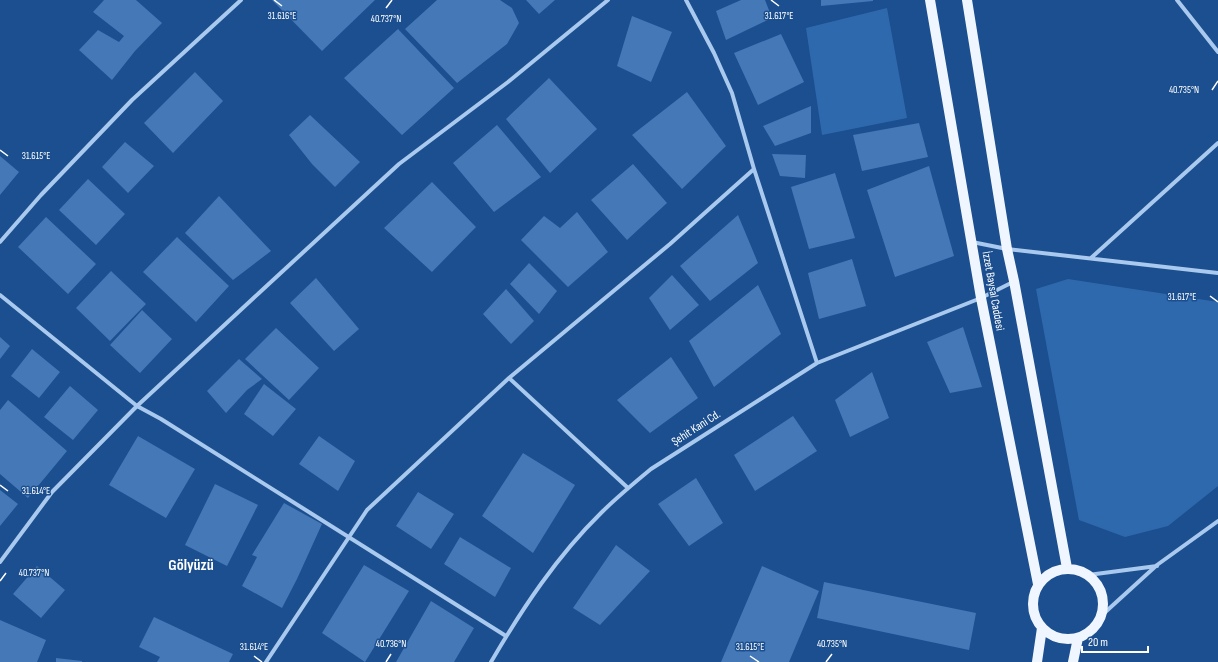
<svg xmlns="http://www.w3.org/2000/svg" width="1218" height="662" viewBox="0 0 1218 662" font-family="'Sofia Sans Condensed',sans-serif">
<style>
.green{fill:#2e69ad}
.building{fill:#4478b7}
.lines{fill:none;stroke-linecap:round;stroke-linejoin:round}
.minor{stroke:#a9c9ee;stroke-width:4}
.primary{stroke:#f0f6ff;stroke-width:10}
.ticks{fill:none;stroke:#fff;stroke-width:1.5}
.labels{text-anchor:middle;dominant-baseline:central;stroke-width:3;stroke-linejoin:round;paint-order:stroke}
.street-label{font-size:12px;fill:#fff;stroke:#1b4f8f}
.district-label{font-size:16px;font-weight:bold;fill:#fff;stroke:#1b4f8f}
.ticks-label{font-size:10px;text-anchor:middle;fill:#fff;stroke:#1b4f8f;stroke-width:3;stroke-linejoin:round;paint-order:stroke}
</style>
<rect width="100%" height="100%" fill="#1b4f8f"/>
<!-- green -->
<path class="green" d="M887,8l20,110 -85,17 -16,-107z
M1068,279l150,23v184l-50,40 -43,11 -46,-17 -43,-231z"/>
<!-- building -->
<path class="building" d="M104,0h32l26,23 -27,28 -23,29 -33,-30 19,-20 21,12 5,-6 -31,-24z
M272,0h103l-53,51z
M437,0h63l12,8 7,15 -12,21 -50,39 -52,-54z
M526,0h29l-16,14z
M741,0h24l7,18 -46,22 -10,-29z
M821,0h52v1l-52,5z
M632,16l40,16 -21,50 -34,-16z
M398,29l56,59 -52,47 -58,-57z
M781,34l23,48 -46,23 -24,-52z
M195,72l28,29 -50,52 -29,-30z
M549,78l48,51 -47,44 -44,-54z
M687,92l39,54 -44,43 -50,-54z
M811,106v27l-36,13 -12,-20z
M310,115l50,47 -25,25 -23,-23 -23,-29z
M919,123l9,34 -66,14 -9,-36z
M497,125l44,52 -47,35 -41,-49z
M125,142l29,24 -26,27 -26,-26z
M772,154l34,1 -1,23 -25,-2z
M0,156l19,16 -19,23z
M633,164l34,39 -40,37 -36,-40z
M929,166l25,90 -59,21 -28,-87z
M835,173l20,65 -46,11 -18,-62z
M88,179l37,35 -29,31 -37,-35z
M432,182l44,45 -44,45 -48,-44z
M219,196l52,55 -38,29 -48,-47z
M577,212l31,40 -40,35 -47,-47 23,-24 16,12z
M738,215l20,48 -48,38 -30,-35z
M46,217l50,47 -28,30 -50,-47z
M177,237l52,49 -33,36 -53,-50z
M852,259l14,47 -47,13 -11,-46z
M529,263l28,28 -18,23 -29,-30z
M111,271l35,33 -36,37 -34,-33z
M672,275l27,30 -29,25 -21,-32z
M316,278l43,51 -25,22 -44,-48z
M758,285l23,49 -67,53 -25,-46z
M506,289l28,32 -23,23 -28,-30z
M142,310l30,29 -32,34 -30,-28z
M963,327l19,60 -32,6 -23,-51z
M276,328l43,40 -30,32 -44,-41z
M0,337l10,9 -10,13z
M32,349l28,23 -21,26 -28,-22z
M671,357l27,41 -48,35 -33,-33z
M239,359l23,20 -15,11 -21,23 -19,-22z
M872,372l17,46 -39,19 -15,-37z
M264,384l32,25 -23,27 -29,-22z
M70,386l28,24 -25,30 -29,-23z
M8,400l59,51 -39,47 -28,-24v-64z
M793,416l24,35 -62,40 -21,-36z
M138,436l57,33 -29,49 -57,-33z
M319,436l36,25 -17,30 -39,-27z
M523,453l52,32 -42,68 -51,-37z
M696,478l27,45 -34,23 -31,-42z
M215,484l43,21 -31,61 -42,-21z
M0,490l18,14 -18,22z
M418,492l36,22 -23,35 -35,-23z
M284,503l38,21 -25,55 -15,29 -40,-22 15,-29 -5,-2z
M460,537l51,31 -16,29 -51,-33z
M616,545l34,26 -50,54 -27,-17z
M364,565l45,26 -44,71 -43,-29z
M37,566l28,24 -24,28 -28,-24z
M762,566l57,25 -30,71h-68z
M824,582l152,31 -7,37 -152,-32z
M431,601l43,27 -20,34h-58z
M154,617l79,37 -4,8h-72l3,-5 -21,-10z
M0,620l46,20 -9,22h-37z
M56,658l26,3v1h-26z"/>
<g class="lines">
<!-- minor -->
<path class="minor" d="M686,0l28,53 18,40 22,76 63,194
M1177,0l41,52
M0,242l41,-47 91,-95 109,-100
M972,242l35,7 211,24
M1091,258l127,-115
M0,295l137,111 24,13 345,217
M509,378l119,110
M0,562l52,-70 85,-86 122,-113 140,-129 109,-82 100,-82
M1088,575l69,-9
M1101,616l56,-51 61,-44
M266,662l101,-152 142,-132 161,-134 84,-75
M491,662c31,-53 66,-106 110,-149 16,-16 33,-30 50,-44l166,-106 164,-65 32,-16"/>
<!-- primary -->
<path class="primary" d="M930,0l51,298 57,286
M967,0l40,249 7,32 53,287
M1033 604a35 35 0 1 1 70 0a35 35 0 1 1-70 0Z
M1037,662l5,-34
M1073,662l5,-24"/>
</g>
<!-- ticks -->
<path class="ticks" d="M274,0l8,6M771,0l8,6M386,8l6,-8M1212,90l6,-9M0,150l8,6M1210,296l8,6M0,485l8,6M0,581l6,-8M254,656l8,6M750,656l9,6M386,662l5,-8M826,662l6,-8"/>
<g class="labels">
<!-- street labels -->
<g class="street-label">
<text transform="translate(993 291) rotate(80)">İzzet Baysal Caddesi</text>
<text transform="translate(696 428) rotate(-33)">Şehit Kani Cd.</text>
</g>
<!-- district labels -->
<g class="district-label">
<text x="191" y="565">Gölyüzü</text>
</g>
</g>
<g class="ticks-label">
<text x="282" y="19">31.616°E</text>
<text x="779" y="19">31.617°E</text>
<text x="386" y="22">40.737°N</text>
<text x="1184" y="93">40.735°N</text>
<text x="36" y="159">31.615°E</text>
<text x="1182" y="300">31.617°E</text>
<text x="36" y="494">31.614°E</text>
<text x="34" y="576">40.737°N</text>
<text x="391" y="647">40.736°N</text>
<text x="832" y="647">40.735°N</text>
<text x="254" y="650">31.614°E</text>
<text x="750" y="650">31.615°E</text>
</g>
<!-- scale -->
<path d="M1082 646v6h66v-6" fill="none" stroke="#ffffff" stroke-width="2"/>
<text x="1088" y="646" font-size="12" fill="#ffffff" stroke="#1b4f8f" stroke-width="3" paint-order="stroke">20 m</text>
</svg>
